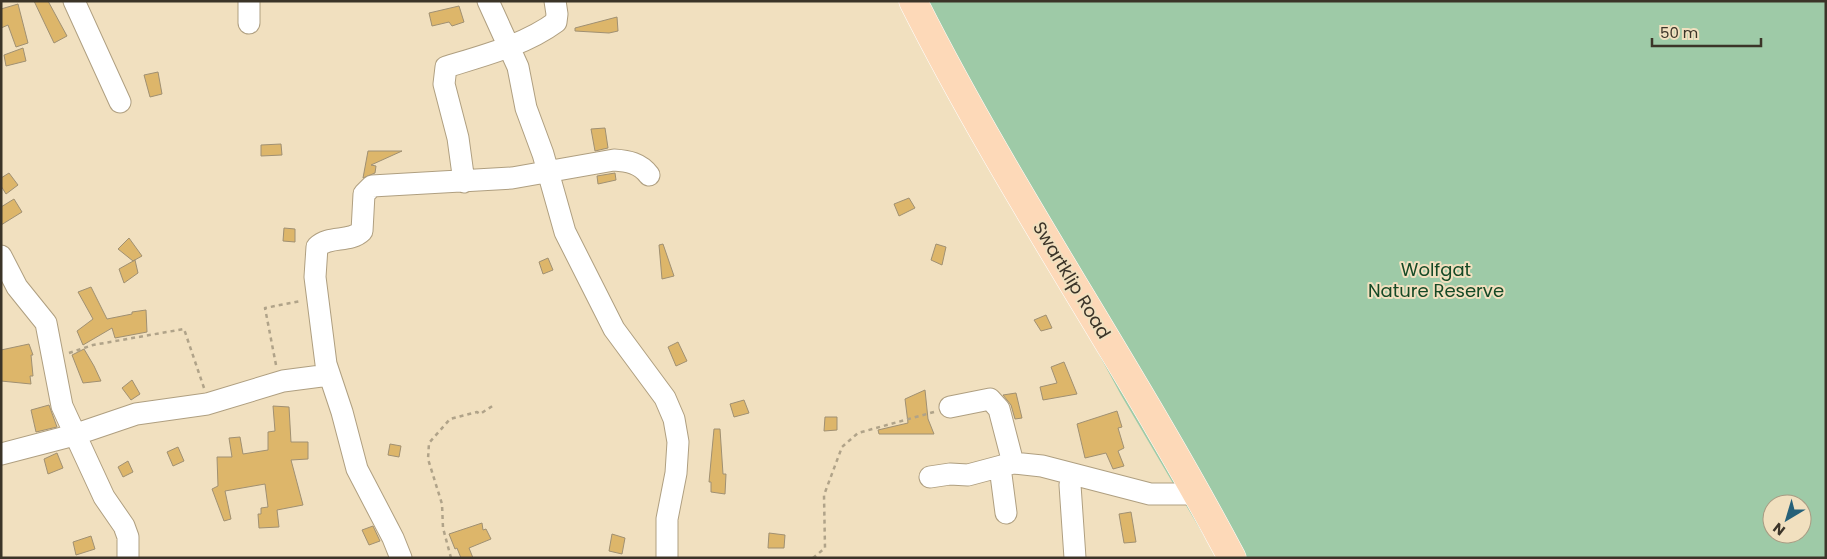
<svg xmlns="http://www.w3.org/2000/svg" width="1827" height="559" viewBox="0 0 1827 559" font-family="Poppins,sans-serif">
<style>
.green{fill:#9ecaa7;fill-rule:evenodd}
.building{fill:#ddb66a;stroke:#a09072}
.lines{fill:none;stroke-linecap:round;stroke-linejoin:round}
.minor-casing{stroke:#af9f80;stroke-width:23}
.major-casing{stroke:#fff;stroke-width:29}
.path{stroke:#b0a389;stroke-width:2.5;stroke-dasharray:4 4;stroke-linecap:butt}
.minor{stroke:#fff;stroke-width:21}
.major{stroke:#fdd9b8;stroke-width:28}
.labels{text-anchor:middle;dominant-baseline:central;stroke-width:4;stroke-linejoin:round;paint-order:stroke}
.park-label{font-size:18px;fill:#154926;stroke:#f1e0bf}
.street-label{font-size:18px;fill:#3b3428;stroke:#f1e0bf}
</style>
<rect width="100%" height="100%" fill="#f1e0bf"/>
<!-- green -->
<path class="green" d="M907,1h919v557h-609l-96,-163zM1772,504h30v30h-30z"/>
<!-- building -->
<path class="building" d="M34,1h14l19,35 -13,7z
M18,4l10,39 -12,4 -8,-22 -7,3v-19z
M459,6l5,16 -12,4 -3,-4 -17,4 -3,-13z
M617,17l1,14 -9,2 -34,-2v-3z
M23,48l3,13 -20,5 -2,-11z
M158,72l4,22 -12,3 -6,-22z
M605,128l3,20 -13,3 -4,-22z
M281,144l1,11 -21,1v-11z
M368,151h34l-31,14 5,1 -1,7 -12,5z
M9,173l9,12 -12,9 -5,-8v-8z
M615,173l1,7 -18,4 -1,-8z
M909,198l6,10 -16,8 -5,-12z
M14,199l8,13 -21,13v-18z
M284,228l11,1v13l-12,-1z
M129,238l13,18 -9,5 -15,-12z
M663,244l11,32 -12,3 -3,-34z
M936,244l10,3 -4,18 -11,-5z
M548,258l5,12 -10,4 -4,-12z
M135,260l3,13 -14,10 -5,-14z
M91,287l16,32 25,-5v-2l14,-2 1,22 -32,6 -3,-10 -29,17 -6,-14 16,-12 -15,-27z
M1046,315l6,13 -11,3 -7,-11z
M678,342l9,19 -11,5 -8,-19z
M29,344l4,11h-2l2,21h-3l1,8 -30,-3v-31z
M84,349l10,17 7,15 -18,2 -11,-28z
M1064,362l13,32 -34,6 -3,-13 17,-4 -6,-16z
M132,380l8,14 -9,6 -9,-12z
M925,390l3,29 6,15h-55l-1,-4 30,-7 -3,-24z
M1016,393l6,25 -7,1 -4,-14 -8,-10z
M744,400l5,13 -15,4 -4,-13z
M49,405l8,22 -21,5 -5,-22z
M273,406l16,1 2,35h17v17l-17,1 12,45 -26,5 2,17 -20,1 -1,-14h3v-6l7,-1 -3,-23 -40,7 6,28 -7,2 -12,-32 6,-3 -1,-29h15l-3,-19 11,-1 3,17 25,-4v-18l7,-1z
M1117,411l5,16 -4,1 6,20 -6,3 6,15 -11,3 -7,-16 -21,5 -8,-34z
M825,417h12v13l-13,1z
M714,429h6l3,45h3l-1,20 -14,-2v-10h-2z
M390,444l11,2 -2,11 -11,-2z
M178,447l6,14 -11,5 -6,-14z
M57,453l6,15 -15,6 -4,-15z
M128,461l5,11 -10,5 -5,-10z
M1131,512l5,30 -12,1 -5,-29z
M482,523l1,7 3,-1 5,10 -22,9 4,10h-12l-4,-10 -2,1 -6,-15z
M373,526l7,15 -11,4 -7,-15z
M769,533l16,2 -1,13h-16z
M612,534l13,4 -3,16 -13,-3z
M91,536l4,13 -19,6 -3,-13z"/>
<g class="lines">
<defs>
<path id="minor" d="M74,1l46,101
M488,1l30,66 8,41 17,46 22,78 49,97 51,69 9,21 4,23 -2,31 -9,46v39
M249,23v-22
M464,182l-6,-44 -14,-54 2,-17c36,-11 79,-22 110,-45l1,-8 -2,-13
M1,256l16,31 29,36 16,83 42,91 20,29 4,11v21
M950,407l40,-8 9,10 14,54 29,3 108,28h46
M1,454l73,-19 62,-21 71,-10 76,-23 46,-6
M1000,467l6,46
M1072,475l-2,10 5,73
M930,477l20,-3 18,1 45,-12
M401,558l-8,-20 -36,-69 -15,-57 -16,-48 -11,-87 2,-30c12,-12 33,-4 45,-16l2,-37 8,-8 140,-8 102,-18c14,1 26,3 35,15"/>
<path id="major" d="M913,1c96,191 219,368 319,557"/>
</defs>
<!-- minor casing -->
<use href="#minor" class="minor-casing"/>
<!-- major casing -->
<use href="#major" class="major-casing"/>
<!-- path -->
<path class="path" d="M69,353l24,-8 91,-16 20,59
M276,365l-11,-57 36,-7
M451,558l-8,-30 -1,-24 -14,-45 1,-16 21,-24 27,-7 3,2 14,-9
M813,558l12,-10 -1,-53 18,-48 16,-14 76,-21"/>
<!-- minor -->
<use href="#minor" class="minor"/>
<!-- major -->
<use href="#major" class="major"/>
</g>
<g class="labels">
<!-- park labels -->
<g class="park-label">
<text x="1436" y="269">Wolfgat<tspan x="1436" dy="21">Nature Reserve</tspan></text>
</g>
<!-- street labels -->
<g class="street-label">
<text transform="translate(1072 280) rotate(59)">Swartklip Road</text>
</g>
</g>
<!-- border -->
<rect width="1827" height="559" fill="none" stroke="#3b3428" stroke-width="5"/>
<!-- north arrow -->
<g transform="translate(1787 519) rotate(218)"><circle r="24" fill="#f1e0bf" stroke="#a89b83"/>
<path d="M0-4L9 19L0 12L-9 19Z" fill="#266179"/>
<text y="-8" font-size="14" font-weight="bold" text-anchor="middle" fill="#3b3428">N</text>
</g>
<!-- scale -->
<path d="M1652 38v8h109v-8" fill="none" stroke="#3b3428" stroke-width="2.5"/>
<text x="1660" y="38" font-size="15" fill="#3b3428" stroke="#f1e0bf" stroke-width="4" paint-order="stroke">50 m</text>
</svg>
